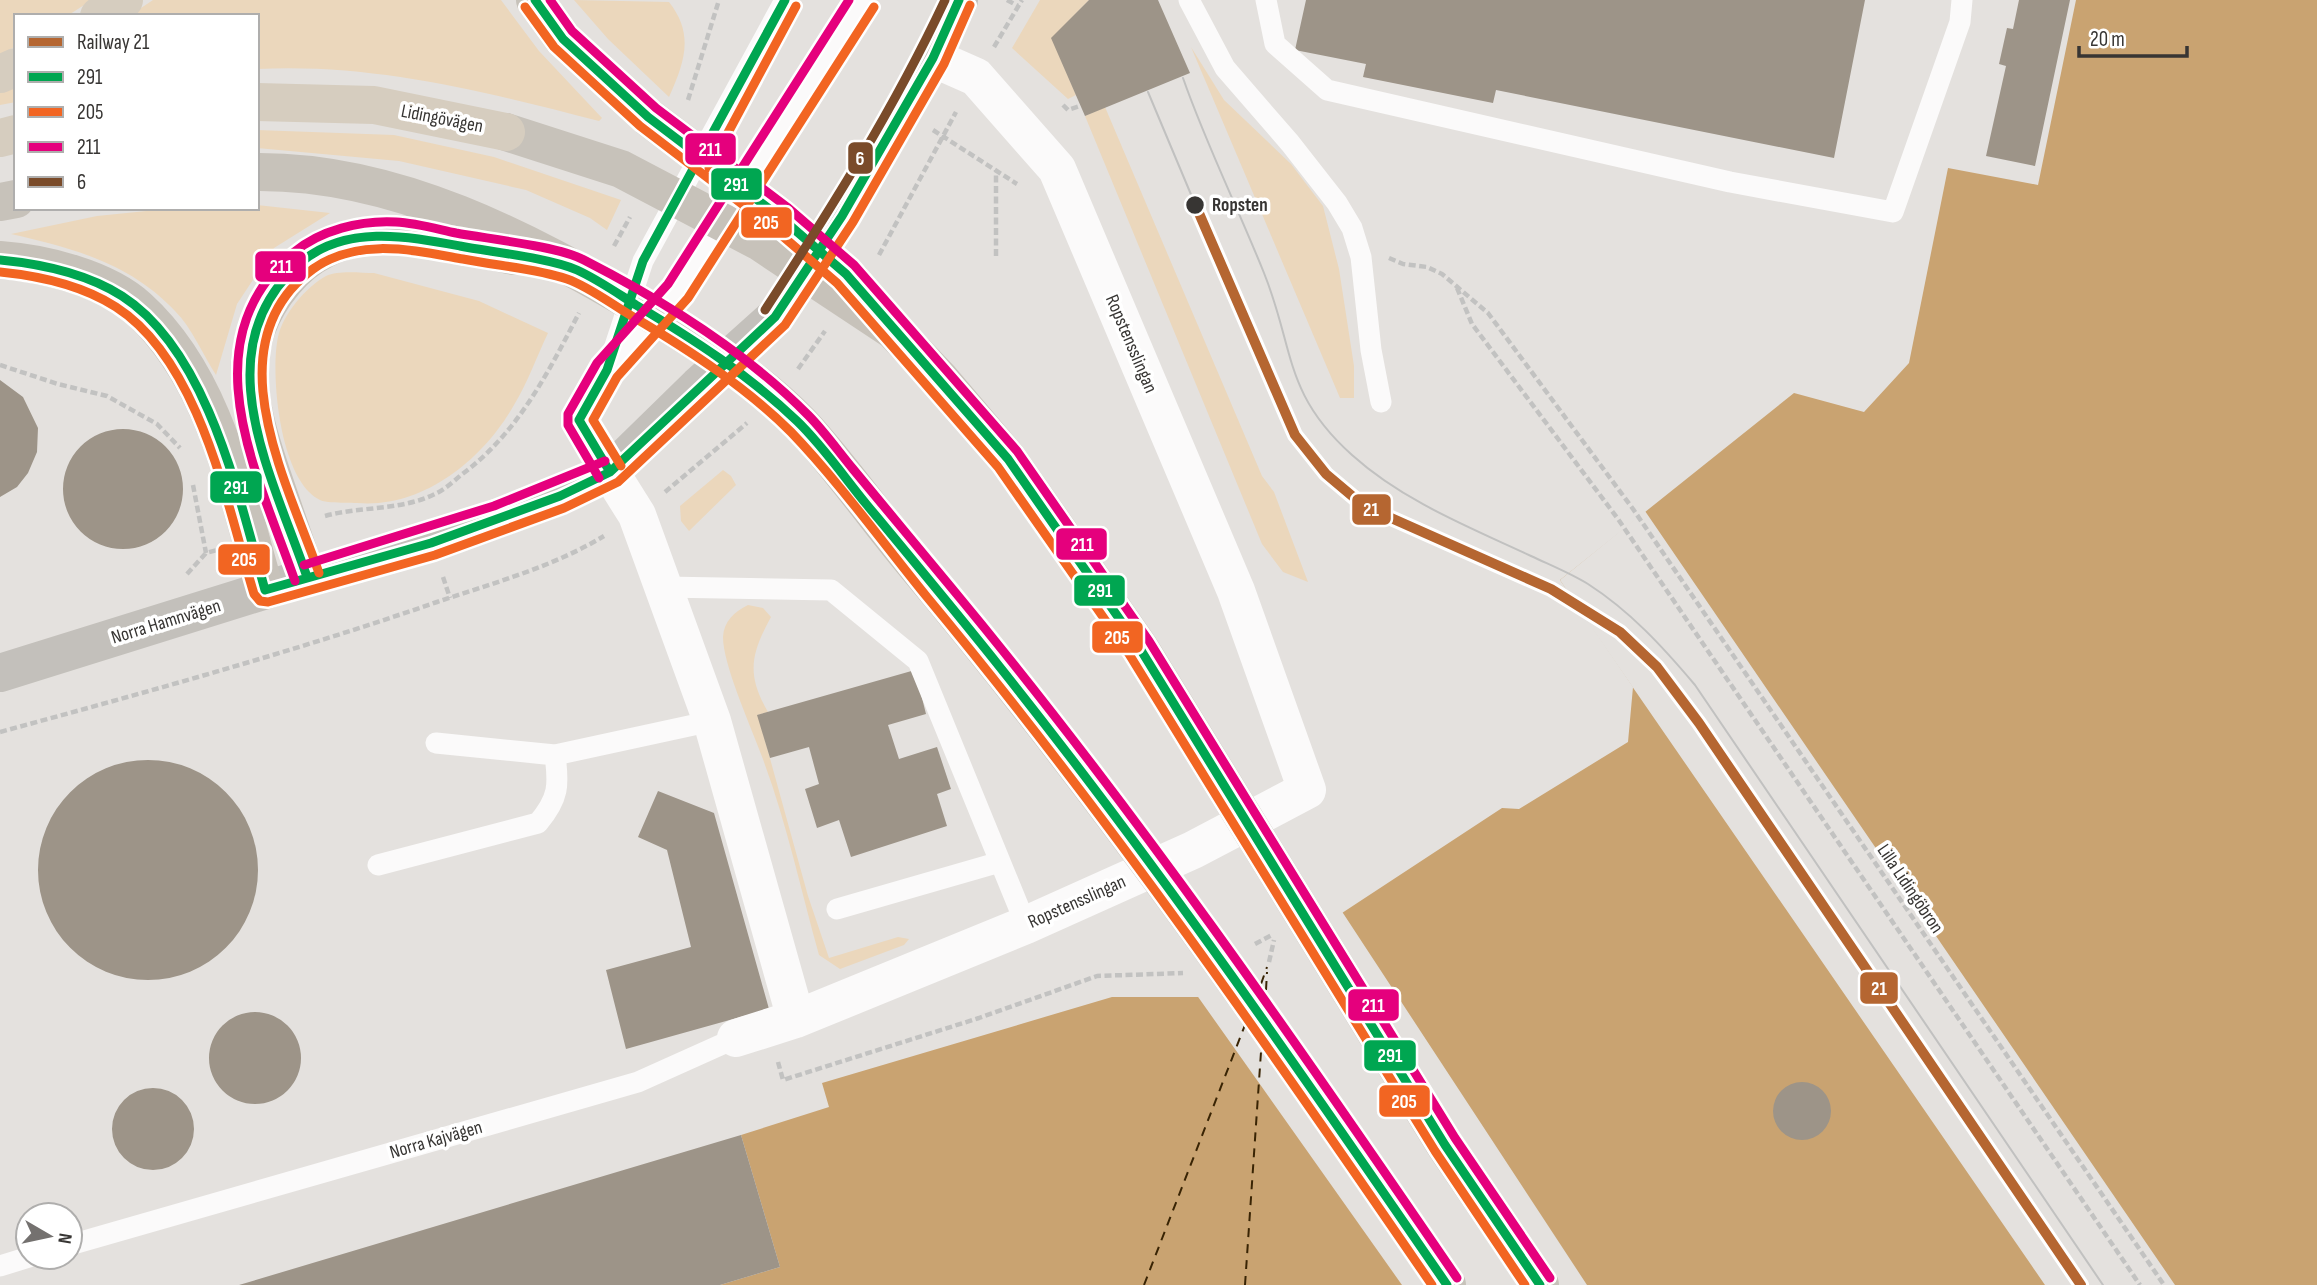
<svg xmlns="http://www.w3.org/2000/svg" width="2317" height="1285" viewBox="0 0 2317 1285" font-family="'Sofia Sans Condensed',sans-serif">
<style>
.green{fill:#ebd7bc}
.water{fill:#c9a371}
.pier{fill:#e4e1de}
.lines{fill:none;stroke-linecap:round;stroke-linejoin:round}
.ferry{stroke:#392404;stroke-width:2;stroke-dasharray:9 7;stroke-linecap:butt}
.building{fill:#9d9488}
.path{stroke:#c2c2c1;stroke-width:4.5;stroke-dasharray:7 3.5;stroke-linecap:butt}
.service{stroke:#fbfafa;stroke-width:21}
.minor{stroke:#fbfafa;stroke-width:38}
.secondary{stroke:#c3c0bb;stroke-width:38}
.primary{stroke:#c7c2ba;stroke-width:38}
.motorway{stroke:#d6cdbf;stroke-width:38}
.tram{stroke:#c1c1c0;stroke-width:2}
.bus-1-casing{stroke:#fff;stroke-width:14}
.bus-2-casing{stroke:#fff;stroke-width:14}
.bus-3-casing{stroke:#fff;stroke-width:14}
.bus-4-casing{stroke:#fff;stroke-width:14}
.bus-1{stroke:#00a651;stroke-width:9}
.bus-2{stroke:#f26522;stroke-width:9}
.bus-3{stroke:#e5007d;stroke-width:9}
.bus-4{stroke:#7a4b2a;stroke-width:9}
.rail-1-casing{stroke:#fff;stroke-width:16}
.rail-1{stroke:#b56631;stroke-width:10}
.stop-dot{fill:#373533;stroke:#fff;stroke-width:2.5}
.labels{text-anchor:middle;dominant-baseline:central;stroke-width:7;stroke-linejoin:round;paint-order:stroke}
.street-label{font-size:19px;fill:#373533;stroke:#fff}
.stop-label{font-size:19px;font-weight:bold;fill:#373533;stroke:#fff;text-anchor:start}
.line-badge{stroke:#fff;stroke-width:2.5}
.badge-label{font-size:19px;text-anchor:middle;font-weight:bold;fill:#fff}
</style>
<rect width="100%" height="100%" fill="#e4e1de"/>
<!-- green -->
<path class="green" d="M0,0h92l-25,16h-51v30l-16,9z
M153,0h348l38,51 63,67 -3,3c-113,-29 -224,-58 -342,-52v-53h-128z
M574,0l95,2c26,33 15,61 0,95l-61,-58z
M1040,0h49l-37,38 24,57 -8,4 -56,-51z
M1191,47l33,53 67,64 32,42 16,63 15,97v32h-14z
M16,84v18l-16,3v-12z
M1105,107l157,369 12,16 34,90 -25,-10 -21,-28 -177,-428z
M257,130l137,5 100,22 127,43 -14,30 -17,-12 -64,-28 -127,-29 -142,-13z
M257,205l73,8 -56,35 -37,56 -21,71c-13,-20 -24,-47 -41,-64 -45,-48 -103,-63 -164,-77l86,-18 79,-8h81z
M374,273l105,28 69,32c-11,23 -20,49 -34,72 -31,55 -92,104 -157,98 -10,-1 -28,1 -37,-3 -40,-19 -50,-125 -42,-163 5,-23 28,-50 48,-61 12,-6 35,-3 48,-3z
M723,470l8,6 5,9 -47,46 -8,-10 -1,-15z
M748,605l15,3 8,9c-20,37 -25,57 -3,95l-10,3 50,181 21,62 69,-21 11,2 -5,6 -64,24 -21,-14c-19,-68 -34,-140 -60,-206 -10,-27 -36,-85 -36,-112 1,-16 11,-25 25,-32z"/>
<!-- water -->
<path class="water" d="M2076,0h241v1285h-1597l60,-18 -39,-132 88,-28 -7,-24 290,-86h102l288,-189 17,1 109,-67 5,-55 -73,-107 234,-187 70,19 45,-49 39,-195 90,17z"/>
<!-- pier -->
<path class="pier" d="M1645,511l530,774h-130l-460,-667 -25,-38z
M1341,910l246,375h-185l-206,-291h17z"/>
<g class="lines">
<!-- ferry -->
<path class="ferry" d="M1261,984l6,-17
M1266,990l1,-18
M1144,1285l101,-260
M1245,1285l16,-233"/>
</g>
<!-- building -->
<path class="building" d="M1089,0h69l32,73 -105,43 -34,-78z
M1306,0h559l-31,158 -338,-68 -3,13 -130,-26 3,-13 -71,-14z
M2019,0h51l-35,166 -49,-10 20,-90 -7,-2 8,-36 6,1z
M0,380l23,17 15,31 -1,24 -9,21 -11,14 -17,10z
M63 489a60 60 0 1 1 120 0a60 60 0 1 1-120 0Z
M915,670l11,44 -38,11 11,34 38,-12 14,42 -14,5 10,32 -96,31 -12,-37 -22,8 -12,-39 14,-5 -10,-37 -39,11 -13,-43z
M38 870a110 110 0 1 1 220 0a110 110 0 1 1-220 0Z
M658,791l56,22 55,196 -143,40 -20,-79 85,-23 -24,-97 -29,-13z
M209 1058a46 46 0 1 1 92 0a46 46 0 1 1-92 0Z
M1773 1111a29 29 0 1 1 58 0a29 29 0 1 1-58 0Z
M112 1129a41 41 0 1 1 82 0a41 41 0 1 1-82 0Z
M741,1135l39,132 -60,18h-481z"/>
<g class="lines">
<!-- path -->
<path class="path" d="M1007,0l11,6
M994,47l28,-47
M688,100l31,-100
M1063,105l5,5 12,-4
M933,130l84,54
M614,246l16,-29
M879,255l77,-143
M996,256v-86
M1389,258l14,6 24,3 15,7 46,39 145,196 531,776
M1457,288l15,36 146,195 522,766
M0,365l58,19 49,12 50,28 23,24
M798,369l27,-38
M193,485l13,68
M665,492l82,-69
M325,516c36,-10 75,-5 110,-22 9,-4 18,-12 26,-19 56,-41 86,-100 118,-162
M187,574l19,-21 11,-3
M443,577l7,21
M0,732c147,-40 293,-80 437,-130 56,-19 116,-35 167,-66
M1255,944l17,-9
M1269,962l5,-22
M778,1062l5,18 196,-62 118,-42 86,-3"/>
<!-- service -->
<path class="service" d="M1189,0l36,68 65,75 47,60 15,25 9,29 10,93 10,52
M1266,0l9,44 52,46 403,92 163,30 67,-190 2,-22
M613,363l65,-72 186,-291
M610,472l-31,-52 28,-50 36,-109 142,-261
M664,587l167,3 87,71 108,264
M436,743l119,12 157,-34
M378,865l160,-42c21,-25 21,-38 17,-68
M837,909l163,-47
M70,1245l568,-163 98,-44
M0,1266l29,-9"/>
<!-- minor -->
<path class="minor" d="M610,472l27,43 75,206 84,298 230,-94 167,-75 114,-60 -71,-199 -179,-422 -81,-92 -43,-19
M736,1038l60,-19"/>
<!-- secondary -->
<path class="secondary" d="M0,673l298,-93 133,-37 129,-47 50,-24 88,-86 77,-69 67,-101 91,-158 26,-58"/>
<!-- primary -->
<path class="primary" d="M535,0l28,39 85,78 132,100 72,64
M506,132l115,37 139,73 134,89 47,49 67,79 131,188 306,498 95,140
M257,172c140,-1 270,68 387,137 54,33 113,69 157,115 40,43 74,93 112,138 193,230 365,476 534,723
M0,202l16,-3
M0,260c43,3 105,18 138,48 78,71 99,187 127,282
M307,577c-11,-32 -22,-64 -33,-96 -25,-73 -44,-135 11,-200 28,-34 65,-47 108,-47 33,0 87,16 121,22"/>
<!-- motorway -->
<path class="motorway" d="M99,16l25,-16
M0,74l16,-7
M257,102l117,3 132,27
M0,138l16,-4"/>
<!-- tram -->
<path class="tram" d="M1183,78c23,66 55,130 81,195 31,77 19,120 88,182 51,46 117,72 179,101 19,9 39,17 57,28 42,27 75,63 107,101l408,600
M1148,92l47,112"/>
<defs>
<path id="bus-1" d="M535,0l28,39 85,78 132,100 66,57 162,185 131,188 306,498 95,140
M0,260c42,4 86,13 122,36 86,55 117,202 143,294l166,-47 129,-47 50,-24 165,-155 67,-101 91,-158 26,-58
M610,472l-31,-52 28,-50 36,-109 142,-261
M307,577c-34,-100 -105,-227 -8,-313 45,-40 108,-28 161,-18 31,6 90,12 117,24 20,9 40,23 59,35 57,34 113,70 161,116 26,25 47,56 70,84 44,53 89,107 132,161 159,199 304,409 448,619"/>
<path id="bus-2" d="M525,7l29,40 86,79 132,101 65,56 161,184 131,187 306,497 90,134
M709,168l87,-162
M0,272c40,4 82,13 116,35 84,54 111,198 138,287l6,7 8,1 167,-47 129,-47 54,-26 167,-157 68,-103 91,-158 26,-59
M621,466l-28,-46 24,-43 71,-79 186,-291
M319,573c-32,-91 -107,-230 -6,-304 45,-32 99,-19 150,-10 34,7 72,9 104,20 23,8 47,27 68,39 54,32 111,69 156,114 48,50 92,111 136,165 182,219 344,453 505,688"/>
<path id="bus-3" d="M550,0l22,31 84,77 131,99 67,58 163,186 132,190 306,497 95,140
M599,478l-31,-53v-11l29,-51 71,-79 181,-284
M304,565l190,-59 111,-45
M295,581c-36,-104 -108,-238 -2,-328 27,-23 68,-33 103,-31 20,1 41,7 60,11 32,6 102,13 128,27 78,40 162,92 224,155 16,16 30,36 45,54 32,39 65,78 97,117 183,220 346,456 507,692"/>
<path id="bus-4" d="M765,310c65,-100 129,-201 180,-310"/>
</defs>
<!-- bus-1 casing -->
<use href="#bus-1" class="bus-1-casing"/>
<!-- bus-2 casing -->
<use href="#bus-2" class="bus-2-casing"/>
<!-- bus-3 casing -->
<use href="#bus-3" class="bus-3-casing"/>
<!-- bus-4 casing -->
<use href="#bus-4" class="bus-4-casing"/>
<!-- bus-1 -->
<use href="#bus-1" class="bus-1"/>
<!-- bus-2 -->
<use href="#bus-2" class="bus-2"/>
<!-- bus-3 -->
<use href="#bus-3" class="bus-3"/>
<!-- bus-4 -->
<use href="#bus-4" class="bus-4"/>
<defs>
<path id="rail-1" d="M1195,204l100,231 31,39 38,32 187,83 69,43 37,35 42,56 382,562"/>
</defs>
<!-- rail-1 casing -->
<use href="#rail-1" class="rail-1-casing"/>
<!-- rail-1 -->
<use href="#rail-1" class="rail-1"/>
</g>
<!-- markers -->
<circle class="stop-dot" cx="1195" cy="205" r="10"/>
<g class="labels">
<!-- street labels -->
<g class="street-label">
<text transform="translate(442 119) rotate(11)">Lidingövägen</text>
<text transform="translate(1131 344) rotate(67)">Ropstensslingan</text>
<text transform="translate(166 622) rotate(-17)">Norra Hamnvägen</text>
<text transform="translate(1910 889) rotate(56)">Lilla Lidingöbron</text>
<text transform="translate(1077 902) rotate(-24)">Ropstensslingan</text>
<text transform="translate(436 1140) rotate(-16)">Norra Kajvägen</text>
</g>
<!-- stop labels -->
<g class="stop-label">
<text x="1212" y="205">Ropsten</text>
</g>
</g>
<g class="line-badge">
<rect x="684" y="132" width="53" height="34" rx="7" fill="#e5007d"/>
<rect x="847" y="141" width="27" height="34" rx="7" fill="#7a4b2a"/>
<rect x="710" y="167" width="53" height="34" rx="7" fill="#00a651"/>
<rect x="740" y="206" width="53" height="33" rx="7" fill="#f26522"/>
<rect x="254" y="250" width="53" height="33" rx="7" fill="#e5007d"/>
<rect x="209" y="470" width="54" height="34" rx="7" fill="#00a651"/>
<rect x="1351" y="493" width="41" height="33" rx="7" fill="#b56631"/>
<rect x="1055" y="527" width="53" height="34" rx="7" fill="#e5007d"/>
<rect x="217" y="543" width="54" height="33" rx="7" fill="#f26522"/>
<rect x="1073" y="574" width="53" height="33" rx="7" fill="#00a651"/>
<rect x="1091" y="620" width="53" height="34" rx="7" fill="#f26522"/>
<rect x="1859" y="971" width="40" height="34" rx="7" fill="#b56631"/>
<rect x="1347" y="988" width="53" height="34" rx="7" fill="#e5007d"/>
<rect x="1363" y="1039" width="54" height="33" rx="7" fill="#00a651"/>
<rect x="1378" y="1084" width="53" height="34" rx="7" fill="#f26522"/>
</g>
<g class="badge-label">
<text x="710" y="156">211</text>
<text x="860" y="165">6</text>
<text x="736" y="191">291</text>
<text x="766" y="229">205</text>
<text x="281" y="273">211</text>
<text x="236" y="494">291</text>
<text x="1371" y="516">21</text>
<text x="1082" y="551">211</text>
<text x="244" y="566">205</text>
<text x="1100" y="597">291</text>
<text x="1117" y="644">205</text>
<text x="1879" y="995">21</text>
<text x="1373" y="1012">211</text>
<text x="1390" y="1062">291</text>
<text x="1404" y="1108">205</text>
</g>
<!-- legend -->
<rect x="14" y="14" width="245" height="196" fill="#ffffff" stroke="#afaead" stroke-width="2"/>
<rect x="28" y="37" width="35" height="10" fill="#b56631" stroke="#afaead" stroke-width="2"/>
<text x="77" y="49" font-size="21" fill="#373533">Railway 21</text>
<rect x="28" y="72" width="35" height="10" fill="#00a651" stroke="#afaead" stroke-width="2"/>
<text x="77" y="84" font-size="21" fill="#373533">291</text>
<rect x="28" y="107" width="35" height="10" fill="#f26522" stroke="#afaead" stroke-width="2"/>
<text x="77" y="119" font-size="21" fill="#373533">205</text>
<rect x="28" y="142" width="35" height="10" fill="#e5007d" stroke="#afaead" stroke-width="2"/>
<text x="77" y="154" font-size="21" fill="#373533">211</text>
<rect x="28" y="177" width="35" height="10" fill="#7a4b2a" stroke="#afaead" stroke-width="2"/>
<text x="77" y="189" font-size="21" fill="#373533">6</text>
<!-- north arrow -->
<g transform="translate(49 1236) rotate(99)"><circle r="33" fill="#ffffff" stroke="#afaead" stroke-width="2"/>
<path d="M0-5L12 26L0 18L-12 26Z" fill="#74716f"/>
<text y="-10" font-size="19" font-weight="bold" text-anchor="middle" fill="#373533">N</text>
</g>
<!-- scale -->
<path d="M2079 46v10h108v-10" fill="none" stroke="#373533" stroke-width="3.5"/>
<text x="2090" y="46" font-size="21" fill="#373533" stroke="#ffffff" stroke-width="5" paint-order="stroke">20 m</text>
</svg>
